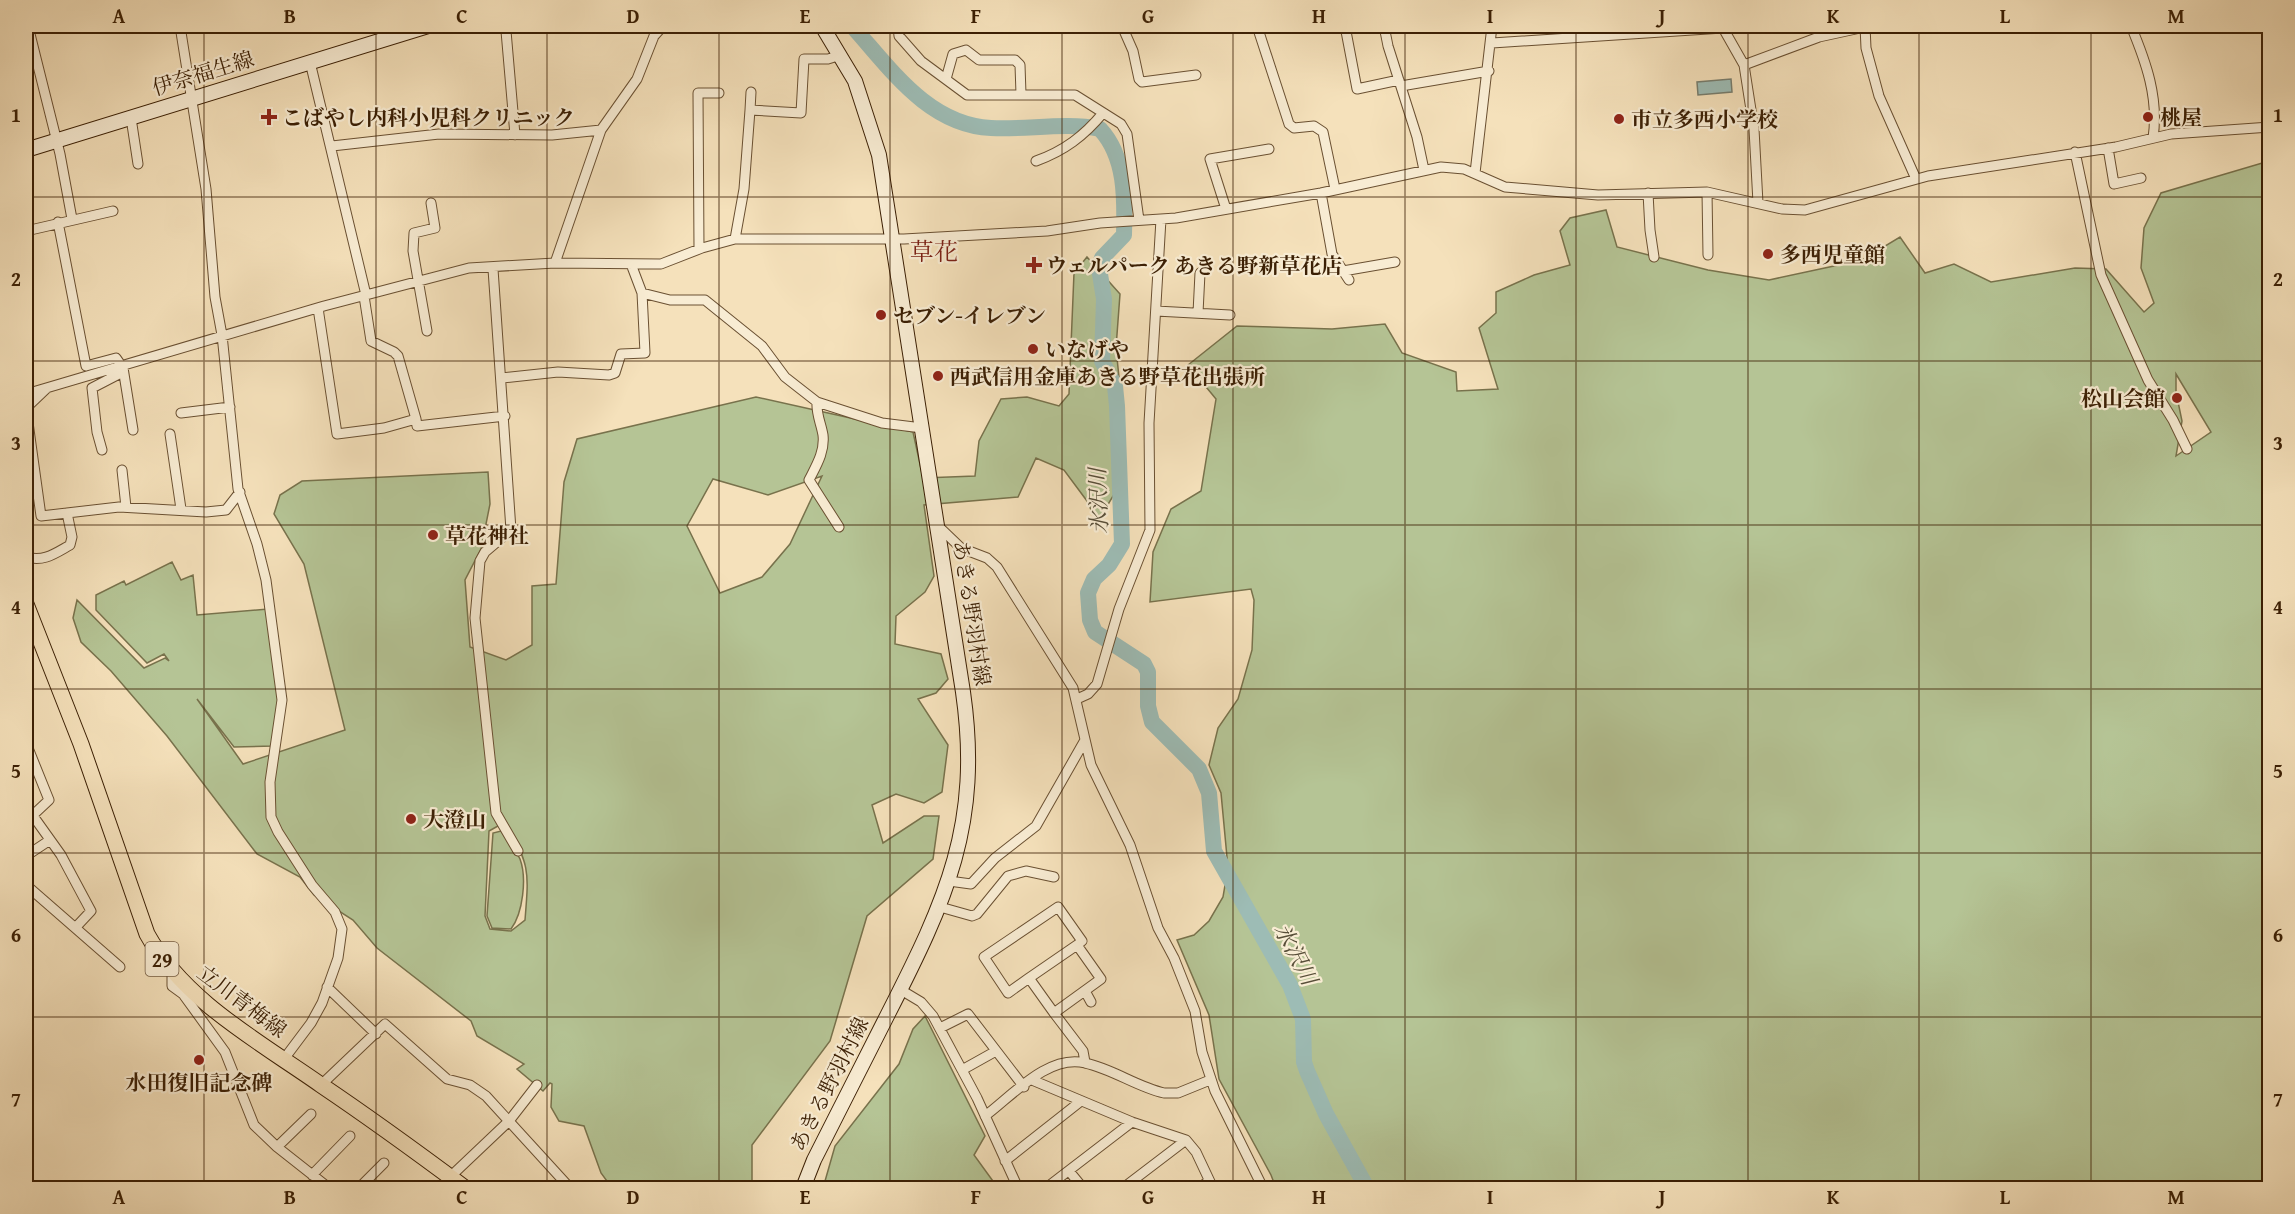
<svg xmlns="http://www.w3.org/2000/svg" width="2295" height="1214" viewBox="0 0 2295 1214" font-family="'Gentium Book Plus','Noto Serif JP',serif">
<style>
.green{fill:#b5c495;stroke:#78724c;stroke-width:1.5;fill-rule:evenodd}
.water{fill:#9dbcb5;stroke:#767d6e;stroke-width:1.5}
.lines{fill:none;stroke-linecap:round;stroke-linejoin:round}
.river{stroke:#9dbcb5;stroke-width:16}
.minor-casing{stroke:#6a5032;stroke-width:11}
.secondary-casing{stroke:#3b1f04;stroke-width:16}
.primary-casing{stroke:#3b1f04;stroke-width:17}
.minor{stroke:#f8ecd3;stroke-width:9}
.secondary{stroke:#f8ecd3;stroke-width:14}
.primary{stroke:#f5e1bb;stroke-width:15}
.grid{fill:none;stroke:#3b1f04;stroke-width:1.5;stroke-opacity:0.55}
.poi-dot{fill:#8f2418;stroke:#f8ecd3;stroke-width:2}
.labels{text-anchor:middle;dominant-baseline:central;stroke-width:4.5;stroke-linejoin:round;paint-order:stroke}
.shield{fill:#f8ecd3;stroke:#745c42;stroke-width:1.5}
.shield-label{font-size:20px;font-weight:bold;fill:#3b1f04}
.street-label{font-size:21px;fill:#3b1f04;stroke:#f8ecd3}
.poi-label{font-size:21px;font-weight:bold;fill:#3b1f04;stroke:#f8ecd3;text-anchor:start}
.water-label{font-size:22px;font-style:italic;fill:#584e39;stroke:#f8ecd3}
.quarter-label{font-size:24px;fill:#7a1f14;stroke:#f8ecd3}
.neatline{fill:none;stroke:#3b1f04;stroke-width:2}
.grid-label{font-size:20px;text-anchor:middle;font-weight:bold;fill:#3b1f04}
</style>
<rect width="100%" height="100%" fill="#f5e1bb"/>
<filter id="stains"><feTurbulence type="fractalNoise" baseFrequency=".00333" numOctaves="4"/><feColorMatrix values="0 0 0 0 .2 0 0 0 0 .09 0 0 0 0 .02 0 0 0 .5 -.17"/></filter>
<radialGradient id="worn" r=".72"><stop offset=".6" stop-color="#630" stop-opacity="0"/><stop offset="1" stop-color="#630" stop-opacity=".3"/></radialGradient>
<!-- green -->
<path class="green" d="M2269,161v1027h-993l-5,-13 -52,-96 -10,-64 -32,-75 17,-5 15,-14 14,-24 5,-29 -7,-75 -12,-28 9,-37 20,-29 14,-49 2,-50 -3,-11 -101,13 3,-50 18,-43 30,-18 15,-92 -28,-34 49,-39 95,3 53,-5 17,29 54,19 1,19 41,-2 -19,-61 17,-15v-21l38,-17 36,-10 -10,-34 10,-13 36,-8 11,37 91,23 61,10 93,-20 38,-23 25,36 29,-9 37,18 84,-14 31,1 38,43 10,-9 -13,-35 3,-40 17,-35zM2176,374l35,58 -35,24 6,-35 -6,-29z
M1087,257l33,37 -4,54 5,49 -5,94 -19,32 -10,-22 -23,-31 -28,-12 -18,39 -94,8 10,71 -9,16 -29,24 -1,28 46,10 7,25 -12,14 -18,6 30,46 -6,47 -18,11 -28,-9 -24,11 11,38 41,-27h15l-6,43 -66,57 -37,125 -78,104v43h-140l-11,-15 -17,-47 -25,-5 -8,-14 1,-23 -2,-1 -7,8 -26,-22 7,-5 -47,-28 -6,-15 -94,-73 -24,-28 -39,-25 -14,-18 -43,-23 -90,-118 -56,-65 -30,-29 -8,-24 4,-18 67,68 21,-10 4,3 -5,-7 -17,9 -51,-53v-15l28,-14 2,4 46,-23 9,18 12,-5 4,40 71,-6 11,92 -6,45 -39,1 -37,-48 46,65 102,-34 -41,-166 -30,-50 6,-19 22,-14 186,-9 2,32 -9,45 -16,31 5,67 36,13 26,-15v-59l24,-2 8,-102 13,-43 179,-42 157,35 10,46 52,-2 4,-35 22,-42 26,-2 32,9 10,-12 5,-121zM822,476l-32,68 -28,33 -42,16 -33,-67 26,-47 55,16zM505,822c25,43 24,49 20,98l-14,11 -21,-2 -5,-13 4,-85z
M501,831c6,9 15,19 19,28 7,19 3,54 -9,70l-19,-1 -5,-12 6,-83z
M925,1016l60,120 -11,19 24,33h-175l12,-42 64,-82 14,-35z"/>
<!-- water -->
<path class="water" d="M1731,79l1,13 -34,3 -1,-13z"/>
<g class="lines">
<!-- river -->
<path class="river" d="M852,26c38,42 76,99 139,102 36,2 74,-6 109,1 26,28 25,70 24,106l-22,23 -3,10 5,31 -2,62 13,25 2,20 5,138 -13,21 -15,14 -6,14 2,27 5,12 49,32 4,8v34l4,16 47,47 10,24 5,58 76,134 13,34 1,43 3,9 19,43 41,74"/>
<defs>
<path id="minor" d="M28,26l32,128 12,65
M180,26l26,163 9,108 7,38 16,154 19,55 9,36 16,120 -12,82 1,35 7,15 34,53 23,27 7,17 -4,29 -16,45 -11,20 -27,36
M898,26l1,10 22,25 46,34h108l46,29 6,10 12,86
M1122,26l11,25 6,28 3,3 54,-7
M1257,26l32,98 5,4 20,-2 9,6 12,57
M1330,26l1,2 14,-2 12,63 42,-9
M1384,26l4,20 29,91 7,33
M1865,26l1,22 13,48 37,83
M2131,26c15,36 28,72 22,112
M506,31l9,104
M1492,43l231,-15 21,37 10,64 4,74
M310,62l56,233
M1744,65l75,-28 46,-10
M946,79l7,-25 13,-4 13,10h36l5,5 1,29
M1401,86l88,-15
M750,110l1,-18
M131,118l7,46
M332,146l107,-12 113,1 49,-5
M2108,148l6,36 27,-6
M2075,152l26,123 47,105 25,40 14,29
M1036,161c28,-10 48,-25 67,-48
M1475,173l17,-147
M1707,192l1,63
M1321,193l11,61 17,26
M1648,193l2,37 4,27
M1226,209l-16,-50 59,-10
M58,222l28,144 30,-8 7,10 10,62
M26,231l87,-20
M735,239l9,-50 6,-79 51,3 3,-54h24l13,-4
M699,249l-1,-156h21
M555,263l46,-133 36,-51 17,-43 9,-10
M631,264l11,29 28,7h35l57,46 23,31 32,25 65,21 40,5
M493,269l18,261 -26,22 -5,9 -5,57 21,195 22,38
M1343,271l52,-9
M364,296l7,45 23,11 4,4 18,63
M318,308l19,126 47,-6 32,-9 1,7 88,-10
M1156,311l74,4
M1198,313l2,-40
M427,331l-14,-80 1,-18 21,-5 -4,-25
M502,378l56,-6 51,3 6,-2 6,-19 24,-1 -3,-60
M47,388l-21,20 15,108 26,-3
M26,394l298,-88 145,-38 86,-5 106,1 41,-16 33,-9h169l143,-8 53,-8 76,-5 145,-25 120,-26 23,2 41,18 93,8 109,-3 75,17 23,1 123,-34 188,-29 55,-13 99,-7
M817,402c-1,12 4,21 6,33 2,17 -7,31 -14,45l30,47
M181,413l49,-6
M170,434l11,75
M102,450l-5,-18 -5,-44 27,-14 2,-9
M122,470l4,37
M937,525l24,23 26,10 10,9 76,121 18,77 39,80 28,83 16,30 21,53 7,41 13,39 48,97
M26,557c18,5 28,-3 44,-12l2,-8 -5,-24 52,-6 87,5 20,-2 14,-18
M1077,699l11,-5 9,-10 22,-75 31,-79 -1,-107 12,-204
M26,743l23,57 -16,15
M26,806l35,49 30,56 -15,16
M26,856l24,-16
M949,881l22,3 24,-26 41,-32 49,-86
M26,885l94,82
M940,907l32,9 5,-2 31,-38 18,-5 28,6
M1058,907l24,34 -5,4 24,34 -47,34 -25,-35 -21,15 -24,-36z
M172,973v13l11,8 42,58 29,73 23,22 52,41
M1029,978l48,-33
M327,987l49,47
M901,990l20,12 12,14 44,82 41,90
M1085,991l6,11
M1054,1013l29,38 2,11
M940,1028l28,-14 56,73
M962,1070l34,-19
M1032,1080l100,42 54,18 10,12 17,36
M321,1085l64,-61 62,55 23,6 16,11 84,92
M985,1116c27,-20 63,-62 100,-53 28,6 52,24 79,30h14l32,-13
M277,1147l34,-33
M1005,1161l76,-60
M1069,1171l14,17
M312,1175l38,-39
M450,1177l59,-56 28,-36
M359,1188l25,-25
M1046,1188l86,-66
M1123,1188l63,-48
M1199,1188l10,-7"/>
<path id="secondary" d="M26,150l402,-124
M803,1188l11,-28c25,-49 49,-97 74,-146 58,-114 94,-190 75,-322l-84,-537 -24,-74 -33,-55"/>
<path id="primary" d="M26,604l55,140 66,190c37,67 113,108 174,151 49,33 97,68 144,103"/>
</defs>
<!-- minor casing -->
<use href="#minor" class="minor-casing"/>
<!-- secondary casing -->
<use href="#secondary" class="secondary-casing"/>
<!-- primary casing -->
<use href="#primary" class="primary-casing"/>
<!-- minor -->
<use href="#minor" class="minor"/>
<!-- secondary -->
<use href="#secondary" class="secondary"/>
<!-- primary -->
<use href="#primary" class="primary"/>
</g>
<!-- grid -->
<path class="grid" d="M204,26v1162M376,26v1162M547,26v1162M719,26v1162M890,26v1162M1062,26v1162M1233,26v1162M1405,26v1162M1576,26v1162M1748,26v1162M1919,26v1162M2091,26v1162M26,197h2244M26,361h2244M26,525h2244M26,689h2244M26,853h2244M26,1017h2244"/>
<!-- markers -->
<g class="poi-dot">
<path d="M266 108h6v6h6v6h-6v6h-6v-6h-6v-6h6z"/>
<circle cx="2148" cy="117" r="6"/>
<circle cx="1619" cy="119" r="6"/>
<circle cx="1768" cy="254" r="6"/>
<path d="M1031 256h6v6h6v6h-6v6h-6v-6h-6v-6h6z"/>
<circle cx="881" cy="315" r="6"/>
<circle cx="1033" cy="349" r="6"/>
<circle cx="938" cy="376" r="6"/>
<circle cx="2177" cy="398" r="6"/>
<circle cx="433" cy="535" r="6"/>
<circle cx="411" cy="819" r="6"/>
<circle cx="199" cy="1060" r="6"/>
</g>
<g class="labels">
<!-- shield labels -->
<rect class="shield" x="145.5" y="942" width="33" height="34" rx="4.5"/>
<g class="shield-label">
<text x="162" y="959">29</text>
</g>
<!-- street labels -->
<g class="street-label">
<text transform="translate(203 73) rotate(-17)">伊奈福生線</text>
<text transform="translate(972 613) rotate(81)">あきる野羽村線</text>
<text transform="translate(242 1001) rotate(37)">立川青梅線</text>
<text transform="translate(829 1084) rotate(-63)">あきる野羽村線</text>
</g>
<!-- poi labels -->
<g class="poi-label">
<text x="282" y="117">こばやし内科小児科クリニック</text>
<text x="2160" y="117">桃屋</text>
<text x="1631" y="119">市立多西小学校</text>
<text x="1780" y="254">多西児童館</text>
<text x="1046" y="265">ウェルパーク あきる野新草花店</text>
<text x="893" y="315">セブン-イレブン</text>
<text x="1045" y="349">いなげや</text>
<text x="950" y="376">西武信用金庫あきる野草花出張所</text>
<text x="2165" y="398" text-anchor="end">松山会館</text>
<text x="445" y="535">草花神社</text>
<text x="423" y="819">大澄山</text>
<text x="199" y="1082" text-anchor="middle">水田復旧記念碑</text>
</g>
<!-- water labels -->
<g class="water-label">
<text transform="translate(1098 501) rotate(-92)">氷沢川</text>
<text transform="translate(1296 954) rotate(62)">氷沢川</text>
</g>
<!-- quarter labels -->
<g class="quarter-label">
<text x="934" y="251">草花</text>
</g>
</g>
<!-- margin -->
<rect width="2295" height="1214" fill="none" stroke="#f5e1bb" stroke-width="66"/>
<rect x="33" y="33" width="2229" height="1148" class="neatline"/>
<g class="grid-label">
<text x="119" y="23">A</text>
<text x="290" y="23">B</text>
<text x="462" y="23">C</text>
<text x="633" y="23">D</text>
<text x="805" y="23">E</text>
<text x="976" y="23">F</text>
<text x="1148" y="23">G</text>
<text x="1319" y="23">H</text>
<text x="1490" y="23">I</text>
<text x="1662" y="23">J</text>
<text x="1833" y="23">K</text>
<text x="2005" y="23">L</text>
<text x="2176" y="23">M</text>
<text x="16" y="122">1</text>
<text x="2278" y="122">1</text>
<text x="16" y="286">2</text>
<text x="2278" y="286">2</text>
<text x="16" y="450">3</text>
<text x="2278" y="450">3</text>
<text x="16" y="614">4</text>
<text x="2278" y="614">4</text>
<text x="16" y="778">5</text>
<text x="2278" y="778">5</text>
<text x="16" y="942">6</text>
<text x="2278" y="942">6</text>
<text x="16" y="1106">7</text>
<text x="2278" y="1106">7</text>
<text x="119" y="1204">A</text>
<text x="290" y="1204">B</text>
<text x="462" y="1204">C</text>
<text x="633" y="1204">D</text>
<text x="805" y="1204">E</text>
<text x="976" y="1204">F</text>
<text x="1148" y="1204">G</text>
<text x="1319" y="1204">H</text>
<text x="1490" y="1204">I</text>
<text x="1662" y="1204">J</text>
<text x="1833" y="1204">K</text>
<text x="2005" y="1204">L</text>
<text x="2176" y="1204">M</text>
</g>
<rect width="100%" height="100%" filter="url(#stains)"/>
<rect width="100%" height="100%" fill="url(#worn)"/>
</svg>
